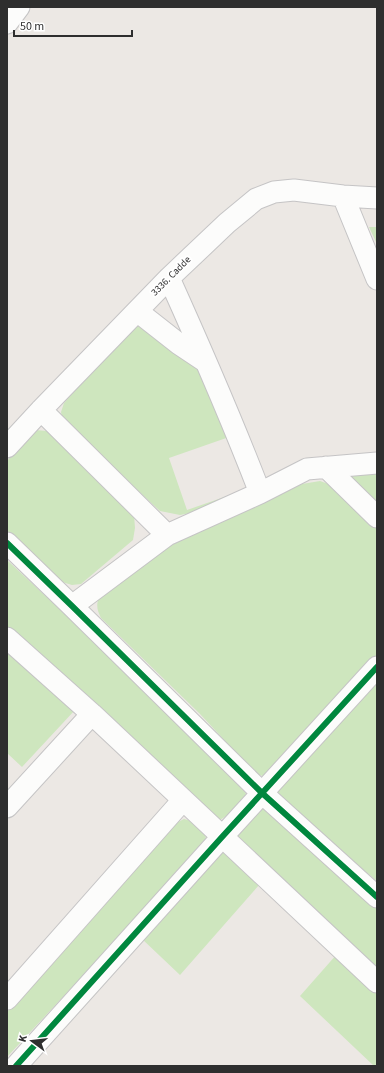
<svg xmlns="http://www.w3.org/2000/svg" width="384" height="1073" viewBox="0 0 384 1073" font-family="'Source Sans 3',sans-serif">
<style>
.green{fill:#cee6be}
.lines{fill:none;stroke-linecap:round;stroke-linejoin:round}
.minor-casing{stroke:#c5c4c5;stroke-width:23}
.minor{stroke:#fcfcfb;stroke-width:21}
.cycleway-casing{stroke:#fff;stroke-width:8}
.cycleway{stroke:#00873e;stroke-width:6}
.labels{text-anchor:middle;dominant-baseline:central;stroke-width:4;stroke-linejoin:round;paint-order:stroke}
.street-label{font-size:10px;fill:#2e2e2e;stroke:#fff}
</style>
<rect width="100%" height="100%" fill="#ece8e4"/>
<!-- green -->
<path class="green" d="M369,227h8v17z
M140,324l61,40 31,72 -63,22 18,52 63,-22 -45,22 -25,5 -20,-4 -97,-89 -2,-10 3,-9 68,-77z
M35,430l12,1 14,6 73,78 1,13 -2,12 -52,44 -9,1 -10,-3 -55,-49v-72z
M377,468v36l-31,-28z
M320,481l14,5 43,38v131l-111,122 -10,-3 -56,-60 -99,-96c-4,-8 -5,-13 -2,-21l64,-48 139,-65z
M7,560l126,118 113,115 -3,9 -14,12 -12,8 -210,-194z
M7,649l68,61 -53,57 -15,-14z
M377,676v205l-99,-82 -6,-8z
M262,803l115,103v63l-136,-123 -7,-15z
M184,819l7,2 14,12 1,6 -93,111 -39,35 -67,72v-45l171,-190z
M220,851l7,3 32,31 -79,90 -39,-37z
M337,954l40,37v75h-3l-74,-70z"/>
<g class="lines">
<defs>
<path id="minor" d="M7,23l12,-16
M343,196l34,83
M169,278c32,71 63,142 91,215
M137,311l42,33 27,18
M41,410l126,125
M7,447l34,-37 128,-132 58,-55 29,-24 18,-7 20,-2 49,6 34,2
M326,467l51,50
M7,543l65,63 190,187 115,104
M72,606l95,-71 93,-42 47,-24 70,-6
M7,638l85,76 285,268
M7,807l85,-93
M7,999l176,-199
M16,1066l206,-229 155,-170"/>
</defs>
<!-- minor casing -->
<use href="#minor" class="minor-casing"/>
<!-- minor -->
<use href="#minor" class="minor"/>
<defs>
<path id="cycleway" d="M7,543l65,63 190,187 115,104
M16,1066l206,-229 155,-170"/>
</defs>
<!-- cycleway casing -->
<use href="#cycleway" class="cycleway-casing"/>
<!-- cycleway -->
<use href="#cycleway" class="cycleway"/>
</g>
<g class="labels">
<!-- street labels -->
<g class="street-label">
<text transform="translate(171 276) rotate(-45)">3336. Cadde</text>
</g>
</g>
<!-- border -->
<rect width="384" height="1073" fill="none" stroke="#2e2e2e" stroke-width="16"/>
<!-- north arrow -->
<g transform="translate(32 1041) rotate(285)" stroke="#ffffff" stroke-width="3" paint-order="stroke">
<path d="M0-3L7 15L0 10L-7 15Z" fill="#2e2e2e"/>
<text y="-6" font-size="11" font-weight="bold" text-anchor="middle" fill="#2e2e2e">K</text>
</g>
<!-- scale -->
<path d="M14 30v6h118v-6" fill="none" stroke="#2e2e2e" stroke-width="2"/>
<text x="20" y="30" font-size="12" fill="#2e2e2e" stroke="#ffffff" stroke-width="3" paint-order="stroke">50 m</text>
</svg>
